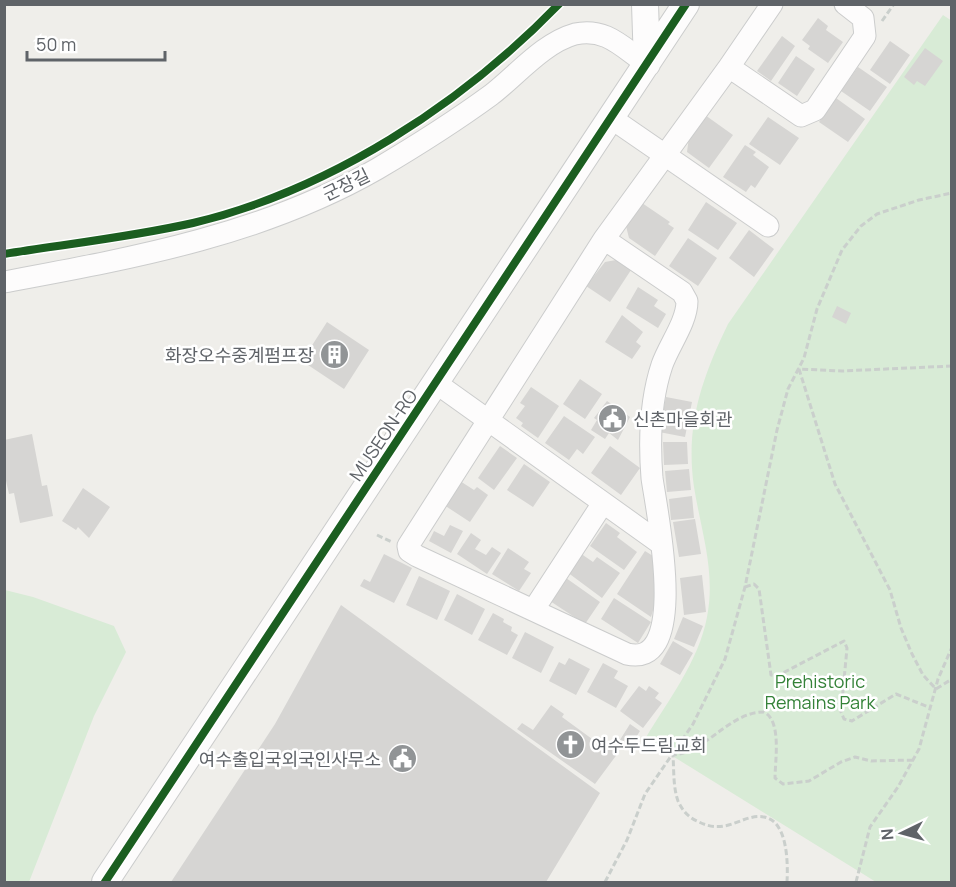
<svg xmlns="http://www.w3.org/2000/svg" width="956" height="887" viewBox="0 0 956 887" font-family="Manrope,'Noto Sans KR',sans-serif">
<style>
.green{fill:#d8ebd6}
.building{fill:#d6d5d3}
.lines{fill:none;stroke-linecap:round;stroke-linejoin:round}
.minor-casing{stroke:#cbcccc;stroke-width:23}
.tertiary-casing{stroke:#cbcccc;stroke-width:28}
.path{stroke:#cacfcc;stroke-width:3;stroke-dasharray:6 3;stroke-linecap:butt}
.minor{stroke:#fdfcfc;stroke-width:21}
.tertiary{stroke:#fdfcfc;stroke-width:26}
.cycleway-casing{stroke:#fff;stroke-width:11}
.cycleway{stroke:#1b5e20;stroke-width:8}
.labels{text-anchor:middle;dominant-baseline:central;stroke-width:5;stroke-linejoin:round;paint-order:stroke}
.street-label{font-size:18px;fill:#5f6368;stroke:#fff}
.poi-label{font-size:18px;fill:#5f6368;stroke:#fff;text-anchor:end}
.park-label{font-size:18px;fill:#348238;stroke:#fff}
</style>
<rect width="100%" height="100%" fill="#efeeea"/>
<!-- green -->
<path class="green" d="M943,15l9,6 -1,861h-75l-231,-143c22,-37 54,-78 62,-122 9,-45 -6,-86 -13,-130 -9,-62 8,-109 34,-163z
M5,590l28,7 81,29 12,26 -32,64 -65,166h-24z"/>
<!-- building -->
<path class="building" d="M818,18l10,8 -2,4 17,12 -15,21 -20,-14 2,-3 -8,-6z
M782,36l13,10 -24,35 -14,-10z
M890,41l20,14 -20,29 -20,-14z
M925,48l18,13 -18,25 -8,-5 -3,4 -10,-8z
M796,56l19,13 -18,27 -19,-13z
M858,67l29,20 -17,24 -29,-20z
M836,98l29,21 -17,23 -29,-20z
M705,115l28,20 -24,33 -22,-16 2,-15z
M768,117l31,21 -19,27 -31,-21z
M745,145l11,7 -3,3 16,12 -14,21 -4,-3 -5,7 -23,-15z
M706,202l31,21 -19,27 -30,-20z
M642,203l28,19 -2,2 6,4 -19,28 -26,-18 -3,-12z
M749,230l25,19 -20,28 -25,-19z
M688,238l29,20 -19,28 -29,-20z
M616,260l15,10 -21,32 -24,-16 19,-24z
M638,287l20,13 -4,6 12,8 -8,14 -32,-20z
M837,306l14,7 -5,11 -14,-7z
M622,315l21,17 -7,10 5,4 -9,13 -27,-17z
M327,322l42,28 -25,39 -42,-28z
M580,379l22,15 -17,25 -22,-15z
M531,387l28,19 -21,32 -17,-12 2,-3 -7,-5 9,-12 -5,-3z
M666,397l26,5 -7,35 -26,-5z
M607,401l23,16 -12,23 -9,-7 -4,6 -14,-9 6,-10 -3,-2z
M564,416l31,21 -12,17 -6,-5 -8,11 -24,-17z
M32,434l10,52 5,-1 6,31 -33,7 -6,-30 -5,1 -5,-22v-32z
M663,442h24l1,22 -24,1z
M500,446l17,12 -23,32 -16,-12z
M610,446l30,22 -19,27 -30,-22z
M524,464l26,18 -17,25 -26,-17z
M689,469l2,21 -24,2 -2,-21z
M460,481l14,9 3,-3 11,8 -18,27 -26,-17z
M83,488l27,19 -21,31 -11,-11 -2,3 -14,-9z
M692,496l2,22 -23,2 -2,-21z
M695,519l6,35 -22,3 -6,-35z
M606,523l14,10 -3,4 20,15 -13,18 -34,-24z
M450,525l13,6 -12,22 -22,-12 5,-10 10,5z
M471,533l10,7 -6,9 11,6 6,-8 9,6 -14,21 -30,-20z
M508,548l21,14 -5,7 7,4 -12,18 -27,-17z
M645,551l8,5 4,41 -6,20 -34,-23z
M580,553l13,9 4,-5 23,16 -18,25 -35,-26z
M384,554l28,14 -18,35 -34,-17 4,-7 6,3z
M702,575l4,37 -22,3 -4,-37z
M419,576l31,15 -13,29 -31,-15z
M566,578l34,24 -15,22 -35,-23z
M457,594l28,15 -13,26 -28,-15z
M614,598l37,24 -13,21 -37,-24z
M341,605l259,188 -54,89h-375l104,-158z
M493,613l11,6 -1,3 9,5 -1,4 7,4 -11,20 -29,-15z
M683,617l20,9 -9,21 -20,-8z
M525,632l29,15 -13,26 -29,-15z
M673,641l20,12 -13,22 -20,-11z
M569,658l21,11 -14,26 -27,-14 10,-19 6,3z
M603,663l15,8 -4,7 14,8 -12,22 -29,-16z
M639,686l7,5 3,-5 10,7 -4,5 7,5 -19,25 -23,-17z
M551,705l13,9 -2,3 41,30 2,-4 13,10 -23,31 -78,-55 5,-6 11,7z
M630,724l10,7 -12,19 -10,-7z"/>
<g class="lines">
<defs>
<path id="minor" d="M772,4l-43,63 72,49 14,-6 50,-74 -2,-18 -18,-14
M611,118l157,108
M604,239l78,53 5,9c0,21 -18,44 -25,64 -12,36 -13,75 -10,113 4,30 39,192 -25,176l-210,-98 -8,-5 -1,-5 196,-307 125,-172
M4,282c129,-24 258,-47 373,-113 39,-23 77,-47 114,-74 26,-20 52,-52 84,-61 31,-7 48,14 72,30
M436,383l225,161
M534,609l69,-106"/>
<path id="tertiary" d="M645,4l2,60
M105,882l581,-878"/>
</defs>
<!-- minor casing -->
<use href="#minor" class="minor-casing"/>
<!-- tertiary casing -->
<use href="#tertiary" class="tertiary-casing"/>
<!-- path -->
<path class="path" d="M882,21l12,-17
M952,366l-110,5 -43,-2 36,115 55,106 11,38 11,26 11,21 13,14 16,-10
M377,535l15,7
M745,587l9,-3 5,5 12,86 6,1 67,-35 3,7 -6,64 3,7 8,2 44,-27 35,14
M605,882l22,-42 18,-46 48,-70 32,-65 20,-72 32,-157 11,-41 16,-31 13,-49 25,-59 19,-24 16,-12 42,-14 33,-7
M787,882c1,-18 1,-61 -23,-65 -22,-4 -37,20 -67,4 -9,-4 -15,-11 -19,-20 -5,-14 -4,-31 -5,-46 34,-3 56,-43 91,-43 18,9 11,49 11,66l8,6 26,-3 32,-19 14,-5 16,4 42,-1
M856,882l14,-55 28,-40 21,-38 19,-70 14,-32"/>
<!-- minor -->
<use href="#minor" class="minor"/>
<!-- tertiary -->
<use href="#tertiary" class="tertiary"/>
<defs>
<path id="cycleway" d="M4,254c63,-10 127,-17 189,-31 137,-33 268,-118 366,-219
M105,882l581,-878"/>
</defs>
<!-- cycleway casing -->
<use href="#cycleway" class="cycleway-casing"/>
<!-- cycleway -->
<use href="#cycleway" class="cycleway"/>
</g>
<!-- icons -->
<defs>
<symbol id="building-disc" viewBox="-11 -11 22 22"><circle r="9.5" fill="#919496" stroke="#fff"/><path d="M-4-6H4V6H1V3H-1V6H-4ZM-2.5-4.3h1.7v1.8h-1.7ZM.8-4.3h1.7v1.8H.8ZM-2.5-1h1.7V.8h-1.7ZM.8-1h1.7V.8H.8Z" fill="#fff"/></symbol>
<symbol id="civic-disc" viewBox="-11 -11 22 22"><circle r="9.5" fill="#919496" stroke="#fff"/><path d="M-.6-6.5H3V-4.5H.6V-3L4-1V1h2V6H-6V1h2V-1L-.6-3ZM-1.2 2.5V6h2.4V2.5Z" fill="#fff"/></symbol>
<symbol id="church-disc" viewBox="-11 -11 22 22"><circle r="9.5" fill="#919496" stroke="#fff"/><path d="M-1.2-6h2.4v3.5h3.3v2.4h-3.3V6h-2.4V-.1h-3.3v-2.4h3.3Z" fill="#fff"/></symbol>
</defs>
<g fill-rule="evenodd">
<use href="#building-disc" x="318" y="338" width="33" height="33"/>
<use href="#civic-disc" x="596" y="402" width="33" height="33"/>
<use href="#church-disc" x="554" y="728" width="33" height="33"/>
<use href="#civic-disc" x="386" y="742" width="33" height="33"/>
</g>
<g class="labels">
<!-- street labels -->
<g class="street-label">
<text transform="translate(346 184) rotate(-26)">군장길</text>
<text transform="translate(383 435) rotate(-56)">MUSEON-RO</text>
</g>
<!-- poi labels -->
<g class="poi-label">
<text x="314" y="355">화장오수중계펌프장</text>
<text x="633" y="419" text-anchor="start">신촌마을회관</text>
<text x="591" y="745" text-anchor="start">여수두드림교회</text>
<text x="381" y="759">여수출입국외국인사무소</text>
</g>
<!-- park labels -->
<g class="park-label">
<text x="820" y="681">Prehistoric<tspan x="820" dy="21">Remains Park</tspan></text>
</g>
</g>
<!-- border -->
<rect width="956" height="887" fill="none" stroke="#5f6368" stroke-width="12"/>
<!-- north arrow -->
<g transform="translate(902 833) rotate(265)" stroke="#ffffff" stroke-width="4.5" paint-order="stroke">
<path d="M0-4.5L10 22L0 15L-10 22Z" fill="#5f6368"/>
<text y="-9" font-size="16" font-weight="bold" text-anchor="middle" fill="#5f6368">N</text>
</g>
<!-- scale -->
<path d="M27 51v9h138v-9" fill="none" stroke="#5f6368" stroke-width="3"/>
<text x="36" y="51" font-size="18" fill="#5f6368" stroke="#ffffff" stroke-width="4.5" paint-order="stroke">50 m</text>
</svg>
